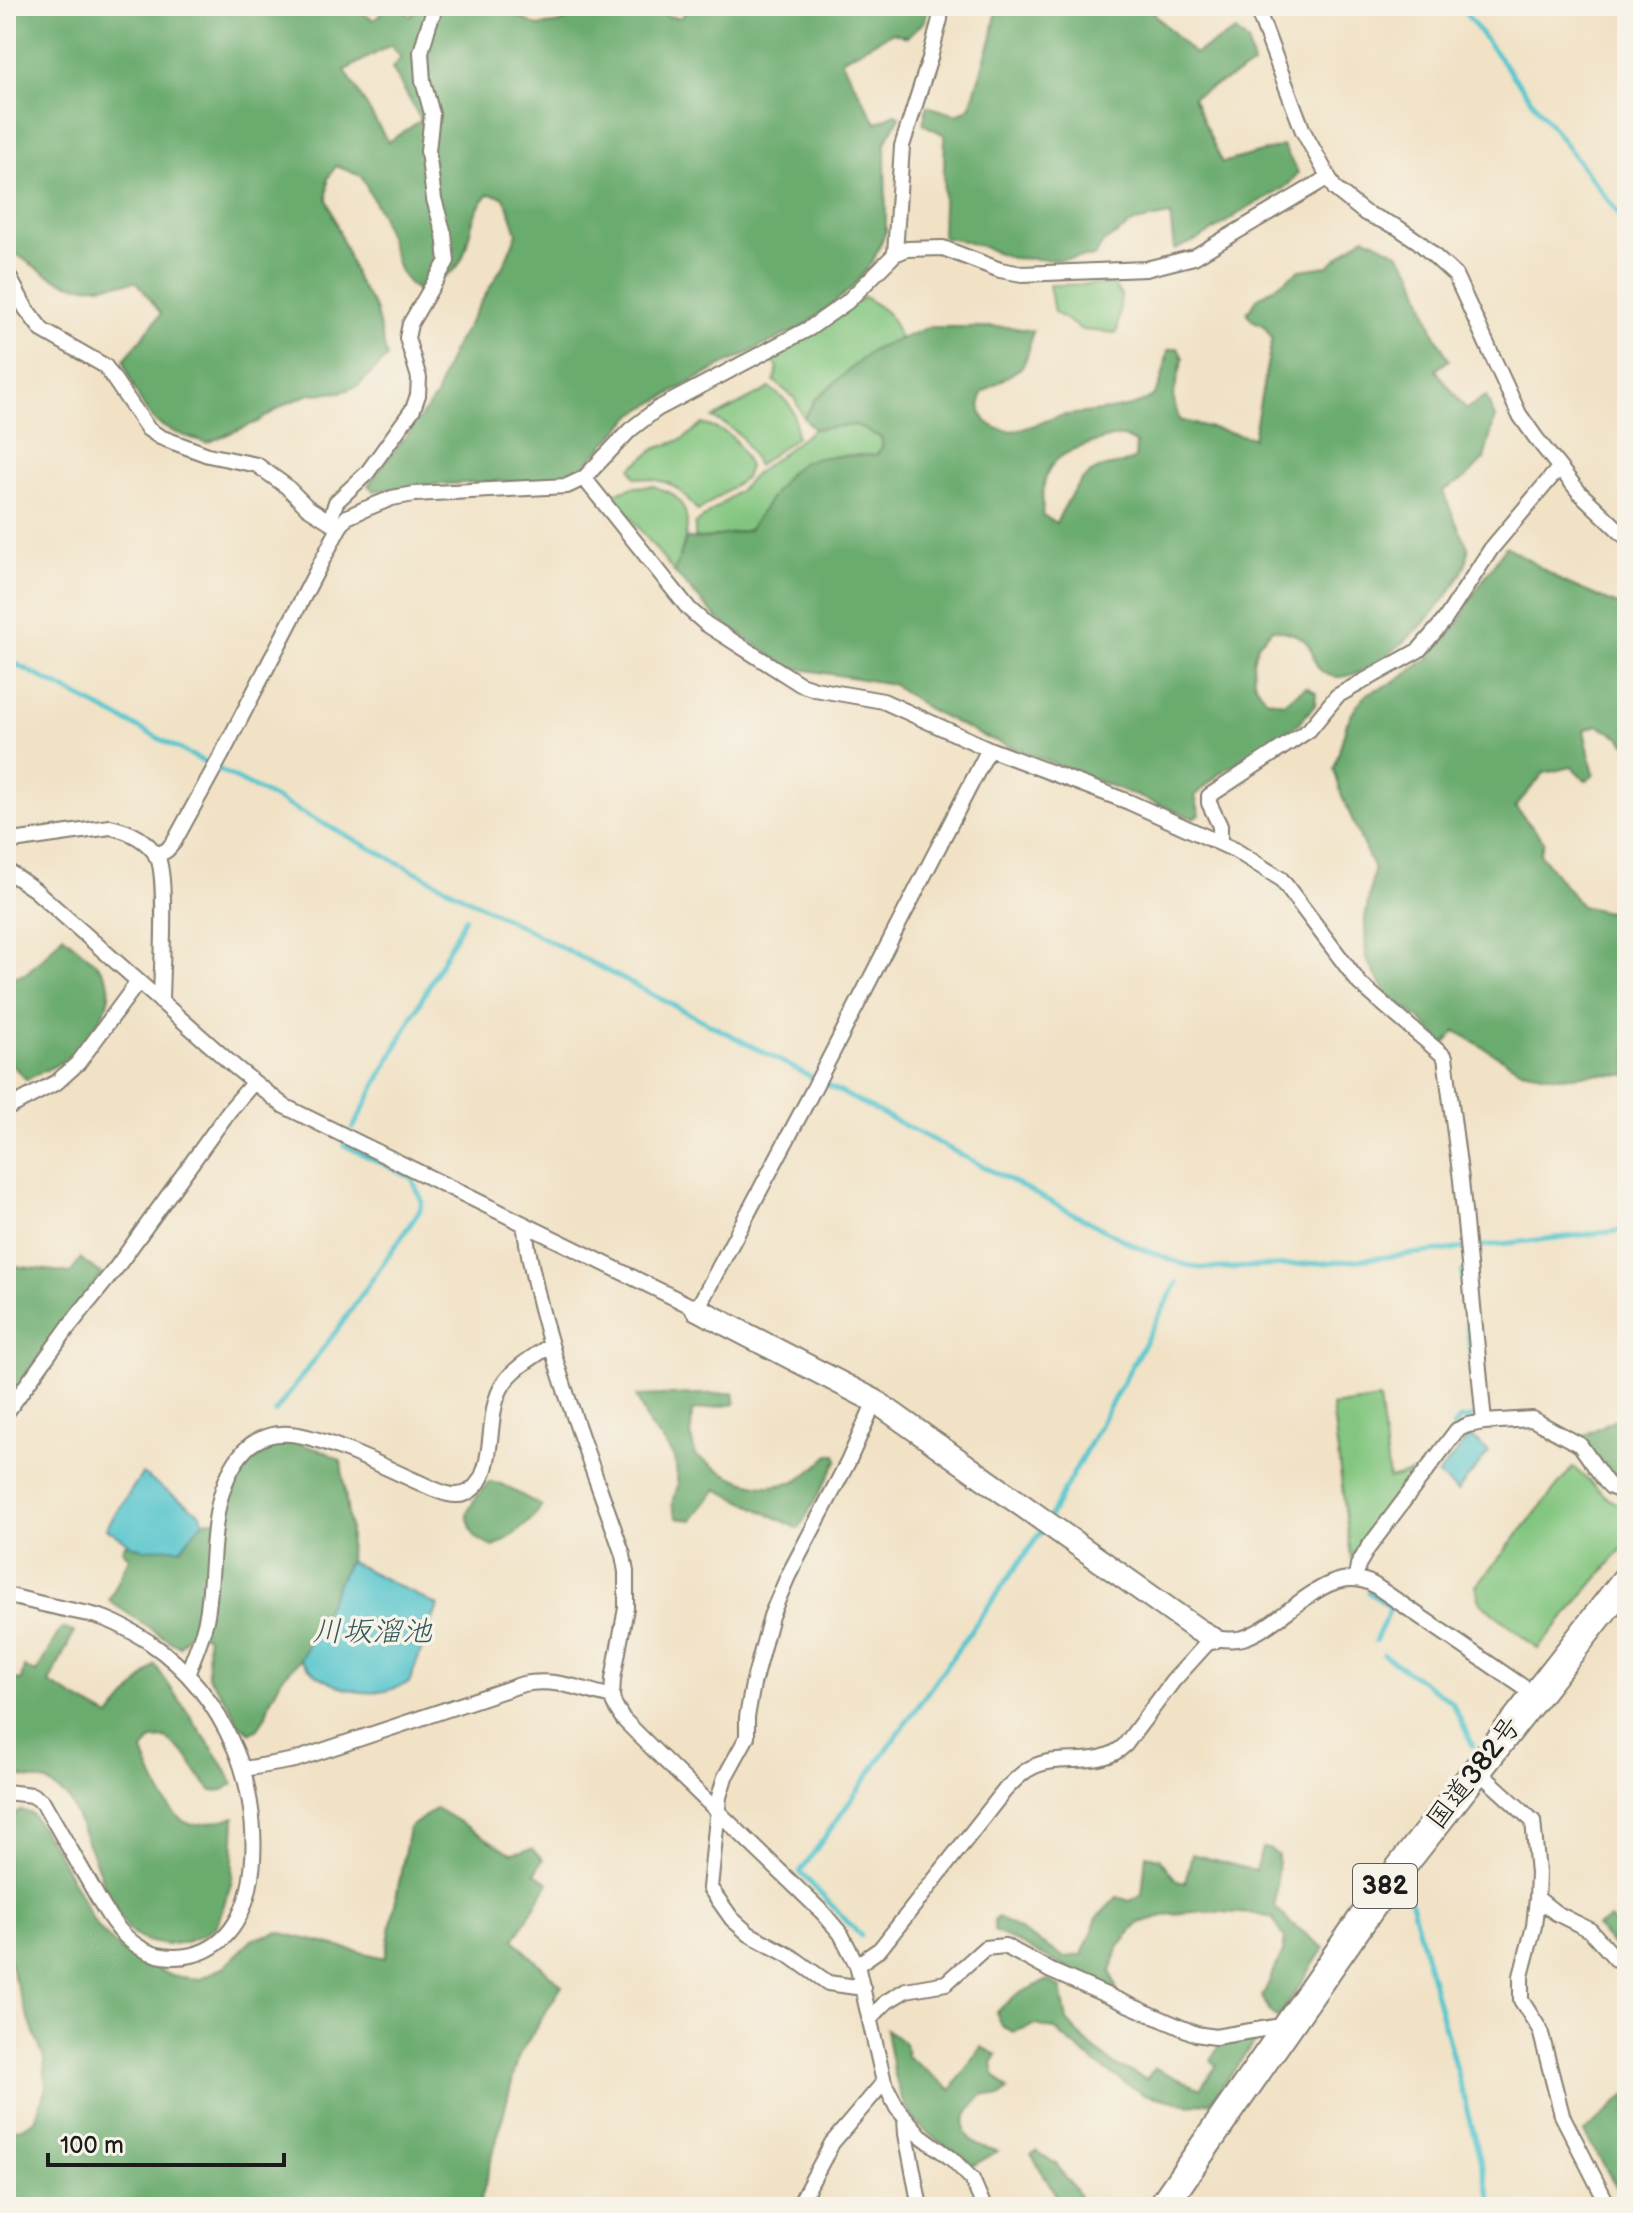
<svg xmlns="http://www.w3.org/2000/svg" width="1633" height="2213" viewBox="0 0 1633 2213" font-family="'Balsamiq Sans','Klee One',sans-serif">
<style>
.green{fill:#83c680;stroke:#50714e;stroke-width:2}
.forest{fill:#6aab6e;stroke:#436445;stroke-width:2;fill-rule:evenodd}
.water{fill:#58c6ce;stroke:#3a7175;stroke-width:2}
.lines{fill:none;stroke-linecap:round;stroke-linejoin:round}
.stream{stroke:#58c6ce;stroke-width:5}
.street-casing{stroke:#867f71;stroke-width:18}
.secondary-casing{stroke:#867f71;stroke-width:26}
.highway-casing{stroke:#867f71;stroke-width:32}
.street{stroke:#fff;stroke-width:14}
.secondary{stroke:#fff;stroke-width:22}
.highway{stroke:#fff;stroke-width:28}
.labels{text-anchor:middle;dominant-baseline:central;stroke-width:7;stroke-linejoin:round;paint-order:stroke}
.shield{fill:#f7f3e8;stroke:#5e5c59;stroke-width:2}
.shield-label{font-size:26px;font-weight:bold;fill:#1c1c1c}
.street-label{font-size:28px;fill:#1c1c1c;stroke:#f7f3e8}
.water-label{font-size:30px;font-style:italic;fill:#31585a;stroke:#f7f3e8}
</style>
<rect width="100%" height="100%" fill="#f7f3e8"/>
<filter id="ink" filterUnits="userSpaceOnUse"><feTurbulence type="fractalNoise" baseFrequency=".0125" numOctaves="2"/><feDisplacementMap in="SourceGraphic" scale="16" xChannelSelector="R" yChannelSelector="G"/><feConvolveMatrix kernelMatrix="1 2 1 2 8 2 1 2 1" color-interpolation-filters="sRGB"/></filter>
<filter id="wash" filterUnits="userSpaceOnUse"><feTurbulence type="fractalNoise" baseFrequency=".006" numOctaves="4" result="noise"/><feDisplacementMap in="SourceGraphic" scale="32" xChannelSelector="R" yChannelSelector="G"/><feGaussianBlur stdDeviation="1.8" result="paint"/><feColorMatrix in="noise" values="0 0 0 0 0 0 0 0 0 0 0 0 0 0 0 0 0 1.4 0 .05"/><feComposite in="paint" operator="in"/></filter>
<g filter="url(#wash)">
<rect width="100%" height="100%" fill="#f1e2c6"/>
<!-- green -->
<path class="green" d="M1112,284l9,11 -4,38 -35,-3 -28,-18 -5,-27z
M864,297c23,14 28,17 36,42l-27,11 -58,50 -11,18 -10,-20 -20,-17 4,-13 -6,-8z
M770,388c22,17 26,19 26,49l-39,29c-13,-28 -16,-35 -44,-48z
M702,424c30,8 35,14 47,43l-4,11 -47,33c-25,-29 -25,-29 -63,-34l-4,-9 24,-19 28,-10z
M856,425l26,13v9l-6,8 -43,1 -44,17 -40,57 -40,8 -14,1v-15l46,-35 14,-15 59,-45z
M654,486c5,3 13,5 18,8 27,21 11,53 2,78l-62,-78 22,-7z
M1379,1399l10,80 22,-6 -60,85 -19,-152z
M1573,1467l36,32 18,9v35l-89,106 -58,-47 -4,-16z"/>
<!-- forest -->
<path class="forest" d="M12,6h339l23,14c19,-16 16,-18 38,-4l5,-10h80l41,20 22,-3 20,-11 5,-6h66c8,9 18,12 30,11l10,-11h237l-3,15 -18,16 -14,-5 -52,28 35,63 20,-9 4,3 -15,26 1,88 -12,28 -22,29 -47,38 -84,40 -86,47 -55,57 -16,8 -27,3h-39l-68,4 -56,6 -6,-6 68,-88 8,-26 10,-23 51,-86 12,-29 -9,-27 -5,-9 -14,-3c-6,6 -11,13 -14,21 -7,17 -7,39 -19,53 -7,9 -27,14 -37,23l-10,-7 -10,-14 -18,-55 -20,-39 -25,-10 -8,12 -1,21 30,81 18,28 12,50 -29,28 -17,6 -31,2 -24,10 -29,18 -50,21c-18,-6 -37,-10 -52,-22 -13,-12 -27,-44 -31,-61l37,-46 -24,-32c-20,1 -45,7 -65,3 -22,-5 -43,-23 -62,-35l-4,-6v-224zM391,45l10,13 -9,10 29,52 -33,22 -43,-72z
M997,6h156l2,9 39,39 42,-23 12,11 5,24 -60,31 29,66 61,-17 15,27c-12,18 -27,22 -46,32 -26,16 -48,35 -78,44l-4,-34 -35,7 -32,21 -8,13 -37,4 -47,-2 -33,-13 -36,-8 3,-102 -22,-11 4,-18 30,9 13,-8 22,-71z
M1364,236l34,17 15,19 21,61 15,27 -13,10 30,39 20,-13 9,22 -11,41 -17,18 -24,14c5,14 11,27 17,40 2,5 7,12 8,17 5,38 -98,140 -136,128 -21,-6 -15,-20 -25,-33 -8,-9 -23,-12 -34,-14l-15,15 -5,17 1,20 12,18 17,4 23,-16 10,5 -1,13 -19,21 -76,47 -25,23 5,19 -7,3 -213,-83 -52,-26 -36,-25 -104,-17 -70,-48 -44,-47 12,-33 23,-1 40,-8c12,-17 35,-56 51,-66 16,-10 56,-8 76,-9l6,-8v-9l-26,-13 -42,4 -10,-11 11,-18 56,-49 58,-24h81l23,4 -7,28 -4,8 -40,26c-3,12 -3,25 9,32 23,15 47,-4 70,-9 24,-5 81,-4 95,-24 6,-7 10,-32 12,-42l10,-2 5,10 -10,39 6,23 74,18 19,-99 -8,-13 -12,-6 -5,-7 10,-14 43,-29 28,-4zM1111,437h13l12,6 -1,15c-15,9 -22,6 -36,11 -22,8 -33,35 -43,54l-13,-8c-4,-59 18,-62 68,-78z
M1506,546l58,36 63,27v136l-7,-8 -22,-12 -14,5 10,45 -8,6 -14,-14 -28,6 -29,34 29,34 -4,13 41,52 27,6 19,-13v176l-31,-1 -39,3 -36,-7 -65,-39 -12,14 -24,-26 -33,-24 -21,-37 -1,-40 9,-48 -32,-74 -8,-27 13,-46 10,-18 11,-12 24,-10 37,-25 30,-35 16,-31z
M63,935c15,14 34,25 44,44 12,24 -23,66 -41,80 -12,9 -27,13 -39,21l-21,-21v-81l19,-4 19,-17z
M81,1258c6,8 13,9 21,16l-96,125v-134l65,8z
M733,1393l2,11 -43,7 -1,25 4,19c31,20 66,43 104,24 11,-5 21,-16 30,-24h7l2,5 -39,69 -82,-40 -25,31 -15,-2 -5,-13 6,-20 -3,-26 -12,-18 -13,-14 -14,-31z
M1627,1413v74c-25,-12 -28,-30 -46,-50z
M293,1442l33,10 15,9 9,69 -1,31 -49,99 -18,18 -12,23 -4,14 -8,14 -7,4 -13,-9 -6,-15 -24,-33 -1,-39 -15,-8 -12,17 -9,-4 -62,-41 20,-43 -7,-9 5,-7 6,4 48,2 22,-27 21,-2c13,-42 21,-70 69,-77z
M489,1482l12,2 41,22c-11,17 -31,32 -48,41 -20,-7 -23,-13 -27,-34l10,-17z
M61,1628l13,4 -25,51 61,34 45,-52 66,96 12,23 -9,6 -12,1 -13,-15 -12,-20 -21,-18 -14,1 -9,12c7,20 24,68 48,73 9,2 33,-5 44,-7l-3,64 -15,44 -14,10 -18,7 -19,3 -21,-4 -17,-11 -22,-38 -9,-27 -28,-66 -22,-17 -25,-5h-16v-99l15,2 3,-13 12,6z
M436,1808l75,45 21,-4 11,10 -8,14 14,10 -35,57 48,46 -43,69 -40,152h-473v-75l16,-5 13,-7 11,-33 -2,-28 -25,-66 -13,-43v-129l15,-11 11,4 26,40 39,73 28,27 47,22 29,3 24,-13 28,-27 25,-7 107,26 24,-130z
M1262,1848h7l9,8 -3,51 15,15 34,26 -46,70 -7,-5 -9,-16 21,-45 2,-14 -13,-20 -17,-4 -50,-3 -35,3 -31,9 -20,22 -8,27 6,19 -15,-5 -108,-55v-11l4,-3 66,40 18,-2 15,-37 20,-21 13,4 12,-7 4,-39 13,3 18,23 8,2 7,-29 63,17z
M1610,1919l17,18v19l-9,-6 -22,-23z
M1049,1980l12,8 6,33 17,19 28,23 34,16 9,-11 45,21 17,-24 -6,-5 10,-18 36,-4 -46,64 -20,3 -48,-11 -47,-30 -42,-35 -19,-4 -22,7 -11,-6 -6,-14 21,-18z
M886,2029l19,14 2,13 44,34 30,-43 16,8 -5,8 2,11 14,16 -8,7 -16,-3c-28,27 -28,48 14,57l-24,14c-17,-12 -36,-22 -52,-37 -25,-23 -31,-67 -36,-99z
M1627,2094v92l-9,3 -34,-56z
M1037,2151l19,13 32,43h-25l-32,-53z"/>
<!-- water -->
<path class="water" d="M1470,1436l19,16 -32,39 -19,-16z
M142,1474l59,40 2,7 -22,27 -37,1 -11,-3 -27,-18z
M349,1561l89,45 -29,77c-9,3 -20,8 -30,9 -30,3 -59,-11 -79,-32z"/>
<g class="lines">
<!-- stream -->
<path class="stream" d="M1460,6l167,219
M6,659l946,491 185,97 46,17 17,4h34l106,-6 287,-32
M353,1128l112,-210
M1462,1272l10,100
M275,1412l65,-86 80,-116 2,-9 -10,-23 -68,-33
M1453,1427l7,-8 12,-1
M1050,1516l127,-233
M1369,1592l22,16 -16,33
M1384,1655l68,47 21,44
M1405,1880l88,327
M861,1936l-61,-64 241,-340"/>
</g>
</g>
<g filter="url(#ink)">
<g class="lines">
<defs>
<path id="street" d="M1256,6l47,125 32,58 30,24 32,14 22,15 36,33 64,139 17,24 43,54 48,46
M895,254l7,-108 28,-88 10,-39 1,-13
M6,271l20,38 16,21 63,36 43,63 12,8 48,18 49,10 29,21 21,21 28,18
M584,478l105,131 17,15 94,60 15,5 68,12 106,48 140,53 106,48 46,29 79,105 85,73 16,123 23,242
M330,521l6,-19 31,-29 46,-64 5,-14 1,-17 -12,-40 3,-14 37,-63 -3,-27 -10,-35 -6,-48 4,-37 -9,-33 -2,-29 8,-28 7,-18
M6,842l104,-15c20,4 36,12 47,29 11,19 4,119 4,146
M1220,843v-17l-11,-23v-7l100,-66 28,-34 82,-46 25,-29 47,-72 68,-81
M156,856l11,-6 7,-8 47,-86 118,-228 8,-11 18,-8 27,-11 22,-4 153,-8 17,-8 46,-48 27,-21 153,-81 37,-26 48,-48 12,-5 36,-1 57,22 22,4 124,-5 48,-12 133,-79
M6,870l29,20 200,177 49,39 413,203 114,-215 178,-345
M6,1109l51,-27 21,-19 60,-81
M524,1224c16,114 62,223 99,331l3,17v36l-13,71 -1,18 2,7 9,15 34,34 166,160 18,21 16,31 27,117 13,26 23,27 31,23 21,21 12,28
M6,1413l64,-88 46,-57 113,-157 24,-28
M1356,1578l2,-13 10,-17 89,-118 11,-5 16,-3 48,-3 48,26 26,37 5,5 16,6
M6,1595c20,5 39,10 59,14 11,3 24,4 35,8 16,5 35,16 49,25 40,27 67,62 86,107 25,57 36,187 -43,206 -18,4 -38,2 -53,-8 -26,-16 -39,-47 -54,-72 -14,-24 -28,-49 -42,-73l-11,-7 -26,-3
M188,1673c6,-19 16,-38 19,-58 9,-52 -1,-121 37,-164 9,-10 24,-17 37,-17 33,-3 105,34 137,48 14,6 37,20 52,9 29,-20 13,-78 34,-108 11,-16 31,-27 47,-38
M244,1769l51,-9 228,-76c32,-6 57,5 89,13
M1476,1769l57,52 5,52 -1,25 -3,28 -13,50v24l19,30 22,85 47,92
M1537,1898l19,15 34,17 26,29 11,5
M857,1965l23,-16 125,-159c7,-7 15,-16 24,-21 30,-18 69,2 96,-24l48,-64 39,-43c10,1 21,3 31,0 42,-13 85,-79 131,-53l161,110
M863,1988l-35,-5 -36,-26 -43,-23 -17,-15 -22,-31 9,-91 6,-20 22,-40v-20l6,-33 18,-68 17,-40 60,-114 27,-61
M870,2019l16,-17 20,-12 40,-7 39,-35 20,-2 46,25 145,63 19,3 60,-10 9,5
M905,2118l1,16 14,73
M798,2207l34,-64 52,-61"/>
<path id="secondary" d="M697,1309l178,92 323,229 14,8"/>
<path id="highway" d="M1162,2207l218,-313 247,-315"/>
</defs>
<!-- street casing -->
<use href="#street" class="street-casing"/>
<!-- secondary casing -->
<use href="#secondary" class="secondary-casing"/>
<!-- highway casing -->
<use href="#highway" class="highway-casing"/>
<!-- street -->
<use href="#street" class="street"/>
<!-- secondary -->
<use href="#secondary" class="secondary"/>
<!-- highway -->
<use href="#highway" class="highway"/>
</g>
</g>
<g class="labels">
<!-- shield labels -->
<rect class="shield" x="1353" y="1864" width="64" height="44" rx="6"/>
<g class="shield-label">
<text x="1385" y="1886">382</text>
</g>
<!-- street labels -->
<g class="street-label">
<text transform="translate(1474 1773) rotate(-52)">国道382号</text>
</g>
<!-- water labels -->
<g class="water-label">
<text x="372" y="1632">川坂溜池</text>
</g>
</g>
<!-- margin -->
<rect width="1633" height="2213" fill="none" stroke="#f7f3e8" stroke-width="32"/>
<!-- scale -->
<path d="M48 2153v12h236v-12" fill="none" stroke="#1c1c1c" stroke-width="4"/>
<text x="60" y="2153" font-size="24" fill="#1c1c1c" stroke="#f7f3e8" stroke-width="6" paint-order="stroke">100 m</text>
</svg>
